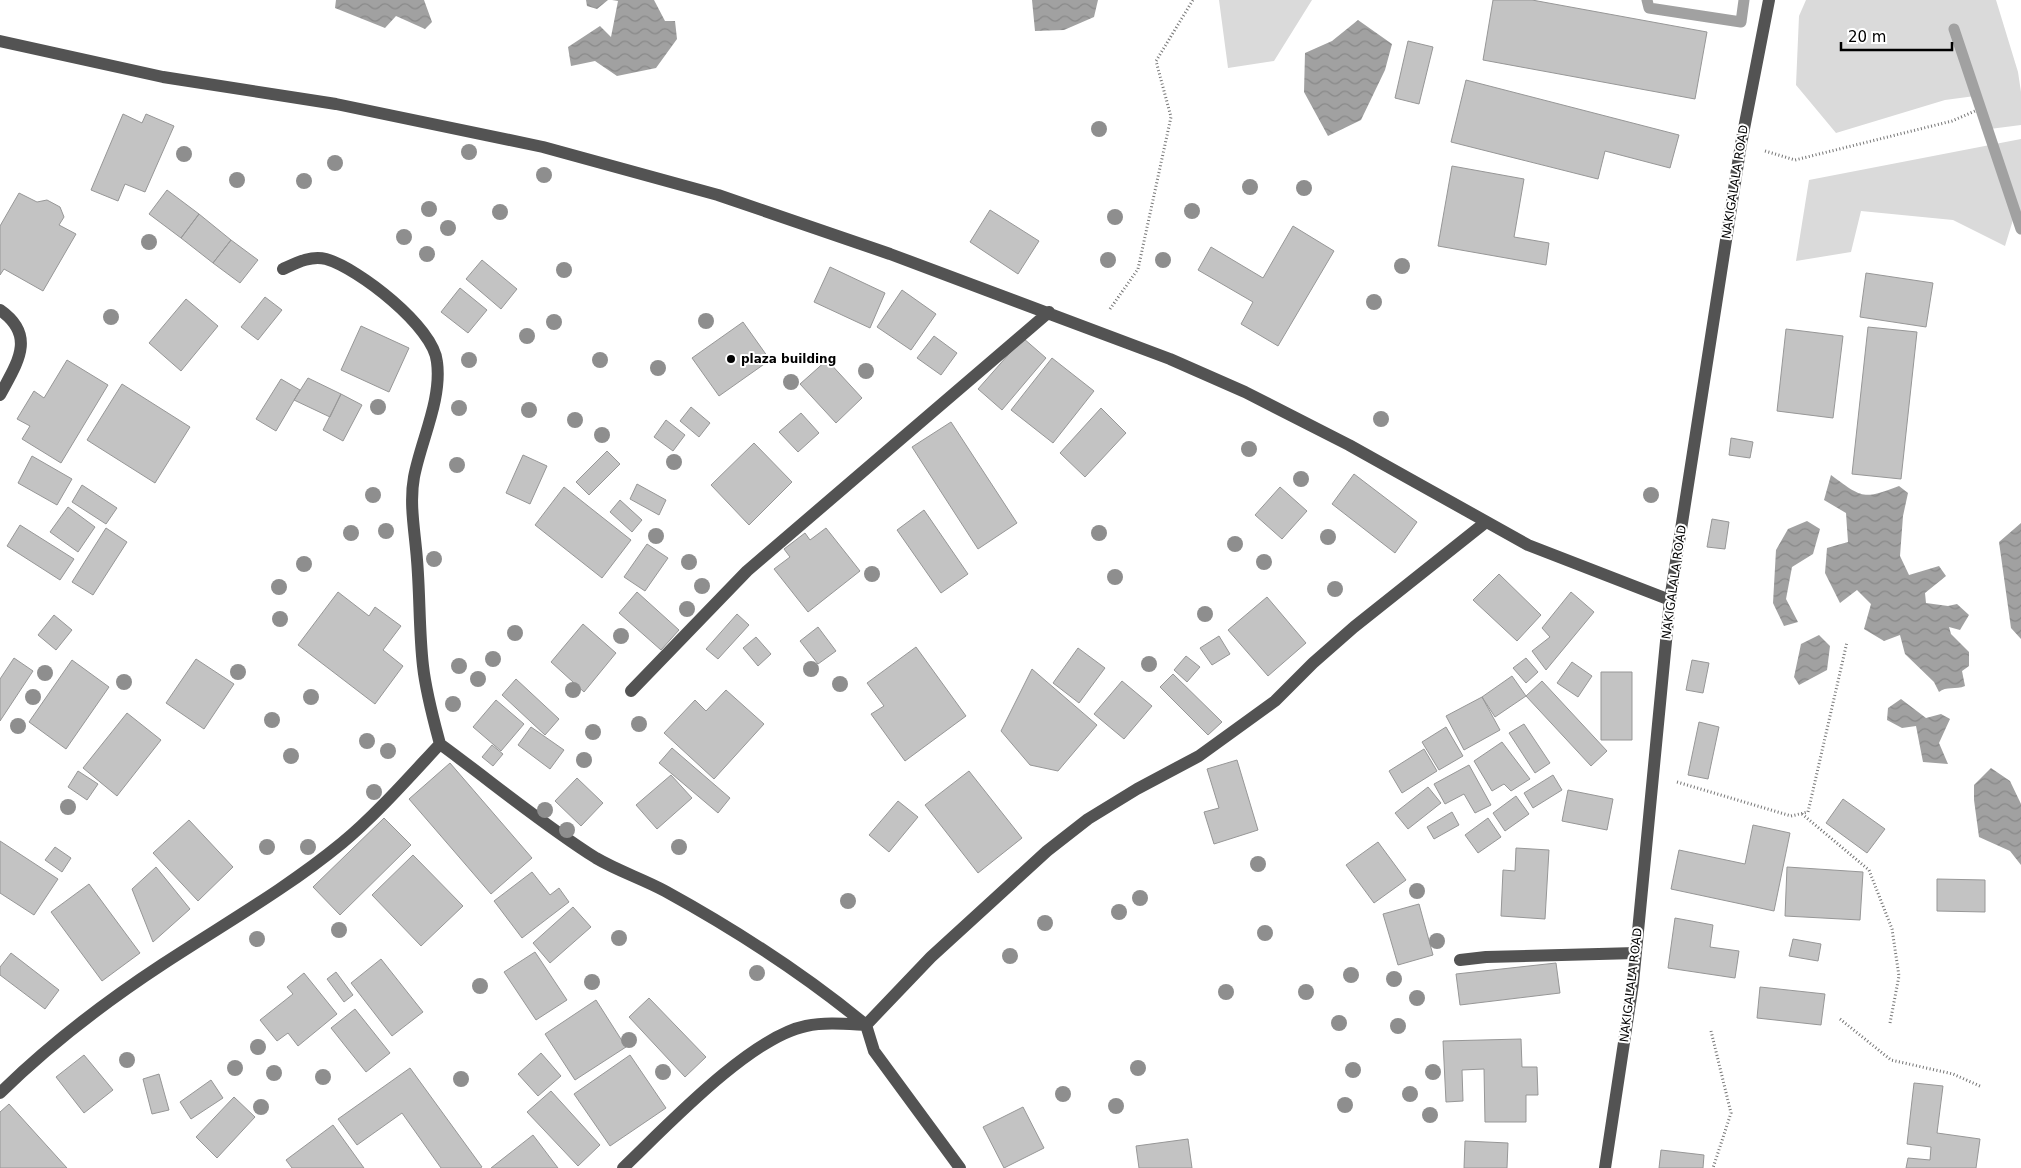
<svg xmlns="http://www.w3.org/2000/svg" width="2021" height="1168" viewBox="0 0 2021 1168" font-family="'DejaVu Sans',sans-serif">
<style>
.grass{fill:#dadada}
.water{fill:url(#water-waves)}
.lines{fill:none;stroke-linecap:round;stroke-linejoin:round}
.stream{stroke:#a1a1a1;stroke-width:11}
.building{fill:#c3c3c3;stroke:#979797}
.path{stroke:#757575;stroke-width:3;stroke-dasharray:1 2.5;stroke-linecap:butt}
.minor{stroke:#535353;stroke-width:12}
.tree{fill:#8e8e8e}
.poi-dot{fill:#000;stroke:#fff;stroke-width:2}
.labels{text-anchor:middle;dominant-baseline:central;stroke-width:4;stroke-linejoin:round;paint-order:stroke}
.street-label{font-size:12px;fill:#000;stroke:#fff}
.poi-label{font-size:12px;font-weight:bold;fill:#000;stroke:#fff;text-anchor:start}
</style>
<defs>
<pattern id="water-waves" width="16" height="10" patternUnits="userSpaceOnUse" patternTransform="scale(1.25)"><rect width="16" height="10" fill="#a1a1a1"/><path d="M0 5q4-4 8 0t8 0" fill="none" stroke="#898989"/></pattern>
</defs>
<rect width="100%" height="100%" fill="#fff"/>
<!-- grass -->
<path class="grass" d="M1219,0h93l-38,61 -46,7z
M1806,0h190l22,72 3,20v33l-39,5 -7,-34 -30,4 -109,33 -40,-48 3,-69z
M2021,139v82l-5,-11 -11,36 -52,-26 -92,-9 -10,41 -55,9 13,-81z"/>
<!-- water -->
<path class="water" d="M336,0h88l8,22 -7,7 -29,-13 -11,12 -50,-20z
M586,0h22l-11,9 -10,-3z
M612,0h42l11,21h10l2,18 -21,29 -39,8 -22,-15 -24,5 -3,-19 32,-21 11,11 7,-36z
M1032,0h66l-4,17 -30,13 -29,1z
M1358,20l34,24 -7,26 -24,50 -33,16 -24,-44 1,-39 27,-12z
M1831,475c31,23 32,25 68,11l9,7 -5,23 -3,40 9,19 30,-9 7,10 -21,17 1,10 22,3 9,-2 12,11 -9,15 -11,-3 2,7 18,18v14l-7,5 3,15c-9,4 -19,0 -26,6l-5,-10 -29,-28 -5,-19 -16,6 -20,-12 7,-25 -14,-14 -17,13 -15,-30 2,-25 21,-6 -2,-29 -22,-13z
M1807,521l13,8 -7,25 -21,13 -6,32 12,23 -14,4 -11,-23 3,-53 12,-21z
M2021,523v116l-10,-11 -12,-86z
M1819,635l11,11 -3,24 -28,15 -5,-8 7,-33z
M1901,699l25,19 15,-4 9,5 -11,24 9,21 -25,-2 -7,-36 -14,2 -15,-8 1,-12z
M1991,768l19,13 11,23v61l-11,-14 -31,-14 -5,-37v-15z"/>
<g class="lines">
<!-- stream -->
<path class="stream" d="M1647,0l2,8 92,14 3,-22
M1954,29l67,200"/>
</g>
<!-- building -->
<path class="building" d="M1493,0h39l175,32 -12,67 -212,-39z
M1408,41l25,6 -14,57 -24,-6z
M1466,80l213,55 -9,33 -65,-17 -7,28 -147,-37z
M123,114l19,9 4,-9 28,12 -29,66 -20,-8 -7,17 -27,-11z
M1452,166l72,13 -10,58 35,6 -3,22 -108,-19z
M167,190l32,24 -18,24 -32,-24z
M19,193l18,9 10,-2 13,7 4,10 -5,8 17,9 -33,57 -39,-22 -4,6v-49z
M990,210l49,31 -21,33 -48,-32z
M199,214l32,26 -18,23 -32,-25z
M1293,226l41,25 -56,95 -37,-22 12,-22 -55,-32 13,-23 52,31z
M231,240l27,20 -18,23 -27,-20z
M482,260l35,29 -16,20 -35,-30z
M830,267l55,26 -15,35 -56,-26z
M1866,273l67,10 -7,44 -66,-10z
M460,288l27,22 -19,23 -27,-21z
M902,290l34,24 -25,36 -34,-23z
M265,297l17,13 -24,30 -17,-13z
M186,299l32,27 -37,45 -32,-28z
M743,322l27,38 -51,36 -27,-38z
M361,326l48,22 -20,44 -48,-22z
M1868,327l49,5 -16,147 -49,-5z
M1786,329l57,7 -10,82 -56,-7z
M934,336l23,17 -16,22 -24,-17z
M1023,338l23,20 -44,52 -24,-21z
M1052,358l42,33 -41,52 -42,-33z
M67,360l41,25 -47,78 -39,-24 8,-13 -13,-7 17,-28 10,7z
M827,360l35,38 -26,25 -36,-39z
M308,378l33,16 -11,23 -36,-17z
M281,379l19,11 -24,41 -20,-12z
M122,384l68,43 -35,56 -68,-43z
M341,394l21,11 -19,36 -20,-11z
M691,407l19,16 -11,14 -19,-16z
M1101,408l25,25 -41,44 -25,-24z
M801,413l18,20 -21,19 -19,-20z
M666,420l19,15 -12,16 -19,-14z
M951,422l66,101 -39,26 -66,-102z
M1731,438l22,4 -3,16 -21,-3z
M754,443l38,39 -43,43 -38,-40z
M607,451l13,13 -31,31 -13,-13z
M523,455l24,11 -17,38 -24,-11z
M32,456l40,23 -15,26 -39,-22z
M1354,474l63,48 -22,31 -63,-49z
M637,484l29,16 -7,15 -29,-16z
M82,485l35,23 -11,16 -34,-22z
M564,487l67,53 -29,38 -67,-53z
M1280,487l27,24 -25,28 -27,-24z
M620,500l22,20 -10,12 -22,-20z
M68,507l27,20 -17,25 -28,-20z
M924,510l44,64 -27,19 -44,-63z
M1712,519l17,3 -4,27 -18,-2z
M20,525l54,34 -14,21 -53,-34z
M106,528l21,14 -34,53 -21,-13z
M826,528l34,43 -52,41 -34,-43 16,-12 -6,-8 21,-16 5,7z
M647,544l21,14 -23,33 -21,-14z
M1499,574l42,41 -24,26 -44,-41z
M338,592l31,24 6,-9 26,19 -18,24 20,16 -28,38 -77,-59z
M637,592l42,38 -18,20 -42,-37z
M1571,592l23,20 -48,58 -14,-19 18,-14 -8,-9z
M1267,597l39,46 -38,33 -40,-46z
M737,614l12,11 -31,34 -12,-10z
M54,615l18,15 -16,20 -18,-15z
M583,624l33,29 -32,39 -33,-30z
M818,627l18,24 -18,13 -18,-23z
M1219,636l11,18 -18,11 -12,-17z
M756,637l15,17 -13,12 -15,-18z
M916,647l50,69 -61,45 -34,-47 13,-8 -17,-23z
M1078,648l27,20 -26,35 -26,-20z
M1186,656l14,11 -13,15 -13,-12z
M14,658l19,13 -33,50v-42z
M1526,658l12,14 -12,11 -13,-15z
M196,659l38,25 -30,45 -38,-26z
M72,660l37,27 -43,62 -37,-27z
M1692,660l17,3 -6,30 -17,-3z
M1572,662l20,14 -14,21 -21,-14z
M1032,669l65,56 -39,46 -28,-6 -29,-34z
M1601,672h31v68h-31z
M1173,674l49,48 -14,13 -48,-48z
M1512,676l14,20 -31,21 -13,-20z
M516,679l43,40 -14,16 -43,-40z
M1122,681l30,25 -28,33 -30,-25z
M1542,681l65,70 -16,15 -65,-70z
M726,690l38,34 -50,55 -50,-46 31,-33 11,11z
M1482,697l18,33 -36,20 -18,-34z
M496,700l28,24 -23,27 -28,-24z
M127,713l34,27 -44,56 -34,-28z
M1699,722l20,5 -11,52 -20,-4z
M1524,724l26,39 -15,10 -26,-40z
M531,727l33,23 -14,19 -32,-24z
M1446,727l17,29 -24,14 -17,-28z
M1502,742l28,37 -19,12 -7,-7 -12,7 -18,-30z
M492,745l11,9 -10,12 -11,-9z
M672,748l58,50 -12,15 -59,-50z
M1424,749l13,22 -35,22 -13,-22z
M1237,760l21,70 -44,14 -10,-32 15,-4 -12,-39z
M450,763l82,95 -41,36 -82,-95z
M1469,765l22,40 -16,8 -11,-19 -19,10 -11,-20z
M78,771l20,13 -11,16 -19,-13z
M969,771l53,67 -44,35 -53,-68z
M671,775l21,23 -35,31 -21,-24z
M1553,775l9,15 -29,18 -9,-15z
M577,778l26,25 -22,23 -26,-25z
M1428,787l13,16 -33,26 -13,-16z
M1568,790l45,9 -6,31 -45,-9z
M1516,796l13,18 -24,17 -12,-18z
M1843,799l42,30 -18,24 -41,-30z
M898,801l20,16 -29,35 -20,-17z
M1452,812l7,13 -25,14 -7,-12z
M384,818l27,27 -71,70 -27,-28z
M1488,818l13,19 -23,16 -13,-18z
M189,820l44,47 -35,34 -45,-48z
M1753,825l37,8 -16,78 -103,-22 8,-39 66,14z
M0,841l58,38 -24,36 -34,-22z
M1378,842l28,38 -32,23 -28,-38z
M55,847l16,11 -9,14 -17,-12z
M1516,848l33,2 -4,69 -44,-3 2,-46 12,1z
M413,855l50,51 -42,40 -49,-51z
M156,867l34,42 -37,33 -21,-53z
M1787,867l76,5 -3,48 -75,-4z
M532,872l18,23 9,-7 10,14 -47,36 -28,-37z
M1937,879l48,1v32l-48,-1z
M89,884l51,69 -38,28 -51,-69z
M1419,904l14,51 -35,10 -15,-51z
M573,907l18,20 -41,36 -17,-20z
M1675,918l38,7 -3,22 29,4 -4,27 -67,-10z
M1793,939l28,5 -3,17 -29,-5z
M535,952l32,48 -31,20 -32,-48z
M11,953l48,37 -14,19 -45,-34v-8z
M381,959l42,53 -31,24 -41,-53z
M1556,963l4,30 -100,12 -4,-31z
M336,972l17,23 -9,7 -17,-23z
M304,973l33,41 -39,32 -10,-13 -11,8 -17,-21 33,-26 -6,-7z
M1760,987l65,7 -4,31 -64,-7z
M649,998l57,59 -21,20 -56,-60z
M596,1000l30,47 -51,33 -30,-46z
M355,1009l35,44 -24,19 -35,-44z
M1521,1039l1,28h15l1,28h-12v27h-41l-1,-53 -22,1 1,31 -17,1 -3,-61z
M541,1053l20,23 -23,20 -20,-22z
M84,1055l29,35 -29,23 -28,-36z
M630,1055l36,53 -56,38 -36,-52z
M410,1068l72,99 -2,1h-39l-39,-55 -45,32 -19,-26z
M159,1074l10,36 -17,4 -9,-35z
M211,1080l12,18 -32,21 -11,-17z
M1914,1083l29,3 -6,47 43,6 -4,29h-70l2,-10 22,2 1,-13 -24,-3z
M551,1091l49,54 -22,21 -51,-54z
M234,1097l21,20 -38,41 -21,-21z
M9,1104l58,64h-67v-56z
M1023,1107l21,41 -40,20 -21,-41z
M333,1125l31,43h-72l-6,-8z
M533,1135l25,33h-67z
M1188,1139l4,29h-53l-3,-22z
M1465,1141l43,2 -1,25h-43z
M1661,1150l43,5 -1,13h-44z"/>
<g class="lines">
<!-- path -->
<path class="path" d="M1765,151l30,9 157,-39 23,-10
M1110,309l28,-40 33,-152 -15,-56 37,-61
M1677,782l114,34 17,-4 39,-170
M1802,814l67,56 23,59 7,47 -9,47
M1840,1019l51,41 62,14 29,13
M1711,1031l20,82 -18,55"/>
<!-- minor -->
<path class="minor" d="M0,41l163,36 173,27 207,43 175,48 172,59 280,105 75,33 104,53 179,100 142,55
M283,269c13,-6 28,-14 43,-10 32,9 108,68 111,103 5,38 -16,78 -23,115 -5,27 1,55 3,83 3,35 2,71 6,106 3,27 10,52 17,78
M0,310c37,26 17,53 0,85
M631,691l116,-120 302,-259
M1460,960l26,-3 150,-4
M0,1093c50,-49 105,-91 163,-129 61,-40 123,-75 179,-121 33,-27 69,-68 98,-99 52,38 102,80 156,114 22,13 47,21 69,33 71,39 139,83 201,134l65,-68 116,-106 41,-32 49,-30 62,-33 76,-55 38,-38 41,-36 132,-105
M623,1168c42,-40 127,-131 183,-142 20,-4 40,-2 60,-1l8,26 86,117
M1605,1168l28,-185 37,-383 71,-456 28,-144"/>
</g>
<!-- trees -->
<g class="tree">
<circle cx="1099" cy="129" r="8"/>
<circle cx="469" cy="152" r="8"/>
<circle cx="184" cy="154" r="8"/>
<circle cx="335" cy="163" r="8"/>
<circle cx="544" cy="175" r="8"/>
<circle cx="237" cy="180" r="8"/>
<circle cx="304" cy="181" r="8"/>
<circle cx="1250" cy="187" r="8"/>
<circle cx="1304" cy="188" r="8"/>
<circle cx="429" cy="209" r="8"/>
<circle cx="1192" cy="211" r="8"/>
<circle cx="500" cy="212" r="8"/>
<circle cx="1115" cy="217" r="8"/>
<circle cx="448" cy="228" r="8"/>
<circle cx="404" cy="237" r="8"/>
<circle cx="149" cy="242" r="8"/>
<circle cx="427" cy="254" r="8"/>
<circle cx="1108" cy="260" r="8"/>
<circle cx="1163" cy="260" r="8"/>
<circle cx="1402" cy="266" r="8"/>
<circle cx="564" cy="270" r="8"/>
<circle cx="1374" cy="302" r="8"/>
<circle cx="111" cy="317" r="8"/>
<circle cx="706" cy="321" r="8"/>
<circle cx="554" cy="322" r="8"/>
<circle cx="527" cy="336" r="8"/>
<circle cx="469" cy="360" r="8"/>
<circle cx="600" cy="360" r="8"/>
<circle cx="658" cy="368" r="8"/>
<circle cx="866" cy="371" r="8"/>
<circle cx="791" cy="382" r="8"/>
<circle cx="378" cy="407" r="8"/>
<circle cx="459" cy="408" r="8"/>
<circle cx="529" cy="410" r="8"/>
<circle cx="1381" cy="419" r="8"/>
<circle cx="575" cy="420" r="8"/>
<circle cx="602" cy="435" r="8"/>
<circle cx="1249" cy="449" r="8"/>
<circle cx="674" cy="462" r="8"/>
<circle cx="457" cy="465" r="8"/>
<circle cx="1301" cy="479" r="8"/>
<circle cx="373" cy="495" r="8"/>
<circle cx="1651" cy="495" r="8"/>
<circle cx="386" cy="531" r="8"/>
<circle cx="351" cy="533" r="8"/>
<circle cx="1099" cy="533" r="8"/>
<circle cx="656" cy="536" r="8"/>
<circle cx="1328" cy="537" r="8"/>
<circle cx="1235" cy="544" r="8"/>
<circle cx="434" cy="559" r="8"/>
<circle cx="689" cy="562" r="8"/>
<circle cx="1264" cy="562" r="8"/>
<circle cx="304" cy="564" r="8"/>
<circle cx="872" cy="574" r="8"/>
<circle cx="1115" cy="577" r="8"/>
<circle cx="702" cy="586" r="8"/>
<circle cx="279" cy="587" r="8"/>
<circle cx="1335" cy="589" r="8"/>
<circle cx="687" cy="609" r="8"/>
<circle cx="1205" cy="614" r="8"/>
<circle cx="280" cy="619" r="8"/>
<circle cx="515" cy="633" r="8"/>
<circle cx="621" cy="636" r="8"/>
<circle cx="493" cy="659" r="8"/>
<circle cx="1149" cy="664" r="8"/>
<circle cx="459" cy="666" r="8"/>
<circle cx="811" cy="669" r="8"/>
<circle cx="238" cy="672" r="8"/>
<circle cx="45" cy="673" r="8"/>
<circle cx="478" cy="679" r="8"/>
<circle cx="124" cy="682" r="8"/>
<circle cx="840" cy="684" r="8"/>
<circle cx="573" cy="690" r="8"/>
<circle cx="33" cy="697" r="8"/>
<circle cx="311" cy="697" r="8"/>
<circle cx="453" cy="704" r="8"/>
<circle cx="272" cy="720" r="8"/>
<circle cx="639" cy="724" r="8"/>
<circle cx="18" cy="726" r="8"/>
<circle cx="593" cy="732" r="8"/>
<circle cx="367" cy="741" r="8"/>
<circle cx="388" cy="751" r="8"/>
<circle cx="291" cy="756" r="8"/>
<circle cx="584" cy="760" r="8"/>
<circle cx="374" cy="792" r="8"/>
<circle cx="68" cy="807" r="8"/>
<circle cx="545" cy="810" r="8"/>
<circle cx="567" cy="830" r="8"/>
<circle cx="267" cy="847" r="8"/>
<circle cx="308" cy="847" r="8"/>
<circle cx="679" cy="847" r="8"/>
<circle cx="1258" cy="864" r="8"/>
<circle cx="1417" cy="891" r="8"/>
<circle cx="1140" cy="898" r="8"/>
<circle cx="848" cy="901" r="8"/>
<circle cx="1119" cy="912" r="8"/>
<circle cx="1045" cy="923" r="8"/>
<circle cx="339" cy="930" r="8"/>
<circle cx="1265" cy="933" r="8"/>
<circle cx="619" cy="938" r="8"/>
<circle cx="257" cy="939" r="8"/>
<circle cx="1437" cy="941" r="8"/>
<circle cx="1010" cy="956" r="8"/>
<circle cx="757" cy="973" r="8"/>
<circle cx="1351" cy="975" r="8"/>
<circle cx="1394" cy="979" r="8"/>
<circle cx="592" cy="982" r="8"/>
<circle cx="480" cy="986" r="8"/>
<circle cx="1226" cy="992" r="8"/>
<circle cx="1306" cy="992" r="8"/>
<circle cx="1417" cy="998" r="8"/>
<circle cx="1339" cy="1023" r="8"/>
<circle cx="1398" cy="1026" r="8"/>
<circle cx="629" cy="1040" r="8"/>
<circle cx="258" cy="1047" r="8"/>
<circle cx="127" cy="1060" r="8"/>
<circle cx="235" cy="1068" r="8"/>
<circle cx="1138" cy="1068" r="8"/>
<circle cx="1353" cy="1070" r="8"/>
<circle cx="663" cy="1072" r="8"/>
<circle cx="1433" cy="1072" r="8"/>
<circle cx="274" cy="1073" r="8"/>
<circle cx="323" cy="1077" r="8"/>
<circle cx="461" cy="1079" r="8"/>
<circle cx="1063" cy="1094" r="8"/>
<circle cx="1410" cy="1094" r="8"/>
<circle cx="1345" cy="1105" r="8"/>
<circle cx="1116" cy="1106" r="8"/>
<circle cx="261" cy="1107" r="8"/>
<circle cx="1430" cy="1115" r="8"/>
</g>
<!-- markers -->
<circle class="poi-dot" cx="731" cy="359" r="5"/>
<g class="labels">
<!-- street labels -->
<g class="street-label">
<text transform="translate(1735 182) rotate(-81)">NAKIGALALA ROAD</text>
<text transform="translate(1674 582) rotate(-82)">NAKIGALALA ROAD</text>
<text transform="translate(1631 985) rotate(-83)">NAKIGALALA ROAD</text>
</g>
<!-- poi labels -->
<g class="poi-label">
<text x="741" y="359">plaza building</text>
</g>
</g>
<!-- scale -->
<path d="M1841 42v8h111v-8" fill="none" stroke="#000000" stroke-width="2.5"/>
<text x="1848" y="42" font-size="15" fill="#000000" stroke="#ffffff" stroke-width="4" paint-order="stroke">20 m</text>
</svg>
